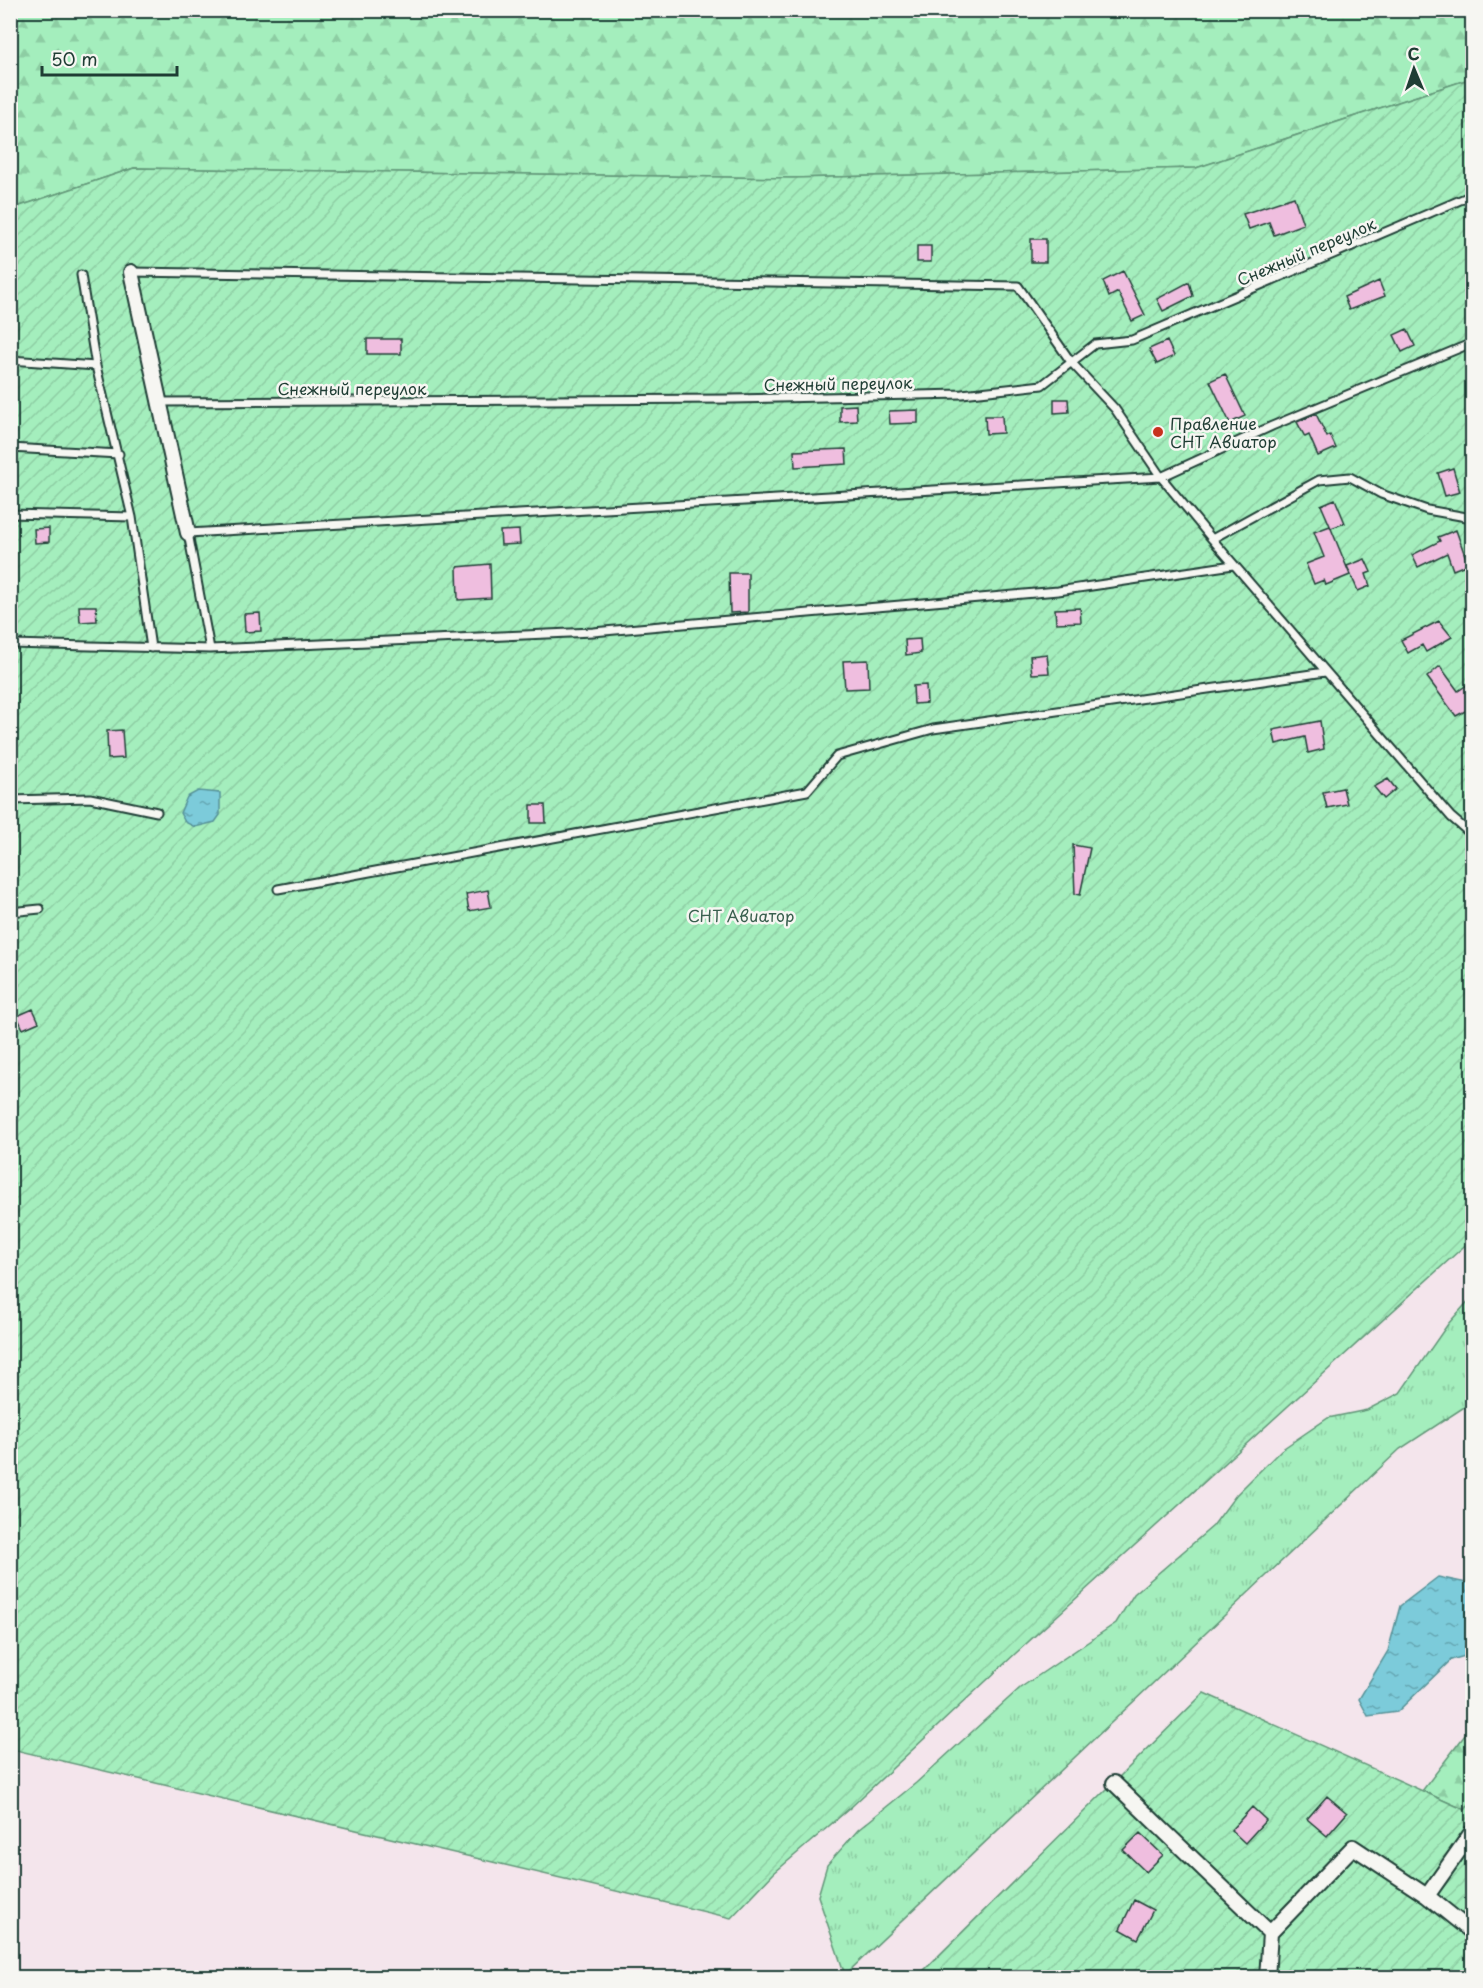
<svg xmlns="http://www.w3.org/2000/svg" width="1483" height="1988" viewBox="0 0 1483 1988" font-family="'Playpen Sans',sans-serif">
<style>
.grass{fill:url(#grass-tufts);stroke:#629678;stroke-width:1.5}
.forest{fill:url(#forest-firs);stroke:#629678;stroke-width:1.5}
.garden{fill:url(#garden-furrows);stroke:#629678;stroke-width:1.5}
.water{fill:url(#water-ripples);stroke:#579298;stroke-width:1.5}
.building{fill:#efbedf;stroke:#1f3d34;stroke-width:1.5}
.lines{fill:none;stroke-linecap:round;stroke-linejoin:round}
.service-casing{stroke:#1f3d34;stroke-width:11}
.minor-casing{stroke:#1f3d34;stroke-width:18}
.service{stroke:#f6f6f2;stroke-width:7}
.minor{stroke:#f6f6f2;stroke-width:14}
.poi-dot{fill:#c8321e;stroke:#f6f6f2;stroke-width:2}
.labels{text-anchor:middle;dominant-baseline:central;stroke-width:5;stroke-linejoin:round;paint-order:stroke}
.street-label{font-size:16px;fill:#1f3d34;stroke:#f6f6f2}
.poi-label{font-size:16px;fill:#1f3d34;stroke:#f6f6f2;text-anchor:start}
.park-label{font-size:16px;fill:#3a604f;stroke:#f6f6f2}
</style>
<defs>
<pattern id="grass-tufts" width="24" height="20" patternUnits="userSpaceOnUse" patternTransform="scale(1.5)"><rect width="24" height="20" fill="#a4eebd"/><path d="M3 7l-1-3M5 7V3M7 7l1-3M15 17l-1-3M17 17v-4M19 17l1-3" fill="none" stroke="#8dcda3"/></pattern>
<pattern id="forest-firs" width="22" height="20" patternUnits="userSpaceOnUse" patternTransform="scale(1.5)"><rect width="22" height="20" fill="#a4eebd"/><path d="M5 1l3.5 6h-7zM16 11l3.5 6h-7z" fill="#8dcda3"/></pattern>
<pattern id="garden-furrows" width="10" height="10" patternUnits="userSpaceOnUse" patternTransform="scale(1.5)"><rect width="10" height="10" fill="#a4eebd"/><path d="M-1 1l2-2M0 10L10 0M9 11l2-2" fill="none" stroke="#8dcda3"/></pattern>
<pattern id="water-ripples" width="26" height="14" patternUnits="userSpaceOnUse" patternTransform="scale(1.5)"><rect width="26" height="14" fill="#7ccbda"/><path d="M2 4q2-2 4 0t4 0M15 11q2-2 4 0t4 0" fill="none" stroke="#65a6b2"/></pattern>
</defs>
<rect width="100%" height="100%" fill="#f4e5ec"/>
<filter id="ink" filterUnits="userSpaceOnUse"><feTurbulence type="fractalNoise" baseFrequency=".0167" numOctaves="2"/><feDisplacementMap in="SourceGraphic" scale="12" xChannelSelector="R" yChannelSelector="G"/><feConvolveMatrix kernelMatrix="1 2 1 2 8 2 1 2 1" color-interpolation-filters="sRGB"/></filter>
<g filter="url(#ink)">
<!-- grass -->
<path class="grass" d="M1472,1297v105l-72,47 -555,526 3,2h-6l3,-2 -27,-79 9,-31 31,-35 58,-47 104,-95 96,-65 18,-29 79,-68 23,-31 45,-45 47,-32 39,-8 33,-17 48,-69z"/>
<!-- forest -->
<path class="forest" d="M1472,10v68l-276,90 -404,10 -658,-10 -123,41 -1,-198z
M1472,1726v74l-7,10 -43,-19z"/>
<!-- garden -->
<path class="garden" d="M1472,78v1161l-456,414 -166,155 -76,65 -43,45 -720,-169v-1540l123,-41 658,10 404,-10z
M1204,1693l261,117 7,-10v177l-556,1z"/>
<!-- water -->
<path class="water" d="M198,791l22,2v22l-5,7 -20,5 -10,-5 -5,-9 7,-16z
M1438,1577l34,7v70l-21,6 -54,52 -29,4 -9,-17 29,-48 12,-45z"/>
<!-- building -->
<path class="building" d="M1294,197l9,27 -29,11 -5,-13 -20,7 -6,-15z
M1031,239h15v23h-15z
M917,246h14v16h-14z
M1123,271l22,44 -13,6 -14,-29 -9,5 -6,-16z
M1379,281l6,15 -36,14 -5,-13z
M1189,282l4,14 -30,15 -6,-12z
M1407,329l8,17 -13,6 -8,-17z
M367,339h34v15h-34z
M1167,341l7,15 -17,8 -8,-15z
M1225,374l20,42 -15,7 -20,-42z
M1054,399h14l1,13 -15,1z
M856,405l1,16 -17,1v-16z
M918,410v13l-28,1 -1,-13z
M1316,414l11,23 3,-2 6,13 -18,8 -9,-21 -4,2 -8,-15z
M985,416h17l1,17 -17,1z
M846,449l1,15 -52,3 -1,-16z
M1453,468l7,24 -15,4 -7,-23z
M1335,499l10,24 -14,5 -10,-23z
M1330,526l20,49 -24,10 -2,-5 -10,4 -8,-20 18,-7 -10,-25z
M49,528v14l-14,1 -1,-14z
M519,530l1,14 -19,1 -1,-14z
M1456,530l12,34 -15,6 -6,-17 -29,14 -6,-12 28,-14 -2,-4z
M1365,559l6,13 -5,2 4,12 -12,5 -11,-25z
M490,564l1,34 -33,2 -1,-33z
M729,573h19v39l-18,1z
M79,606h17l1,15 -17,1z
M1080,608l1,14 -25,1 -1,-14z
M260,613l1,18 -16,1 -1,-18z
M1439,621l13,16 -26,15 -4,-7 -14,8 -7,-13z
M920,639l1,14 -15,2 -1,-15z
M1047,654l2,19 -17,1 -2,-18z
M868,660l1,28 -24,1 -2,-28z
M1440,666l18,25 9,-6 6,9v13l-17,9 -29,-39z
M926,685l1,18 -13,1 -1,-18z
M1320,721l4,28 -16,4 -3,-16 -29,7 -3,-14z
M122,730l2,28 -16,1 -1,-28z
M1388,779l8,10 -12,10 -10,-12z
M1343,788l4,16 -20,4 -4,-16z
M531,805h14l1,18h-15z
M1073,845l17,3 -10,47 -5,-1z
M488,890l3,17 -22,4 -3,-17z
M33,1009l6,13 -16,7 -6,-13z
M1327,1796l20,17 -20,23 -20,-17z
M1252,1807l14,13 -21,23 -14,-13z
M1140,1833l23,22 -17,17 -23,-22z
M1134,1900l19,10 -15,29 -18,-10z"/>
<g class="lines">
<defs>
<path id="service" d="M131,272l887,14 53,76 44,47 46,68 51,62 239,278 21,18
M81,275l15,91 36,151 19,131
M10,360l86,6
M159,402l573,-3 230,-5 80,-9 53,-41 37,-4 340,-145
M10,448l109,6
M10,514l122,3
M1212,539l107,-59 31,-3 31,17 46,16 45,8
M10,644l200,5 383,-17 465,-41 175,-26
M210,649l-22,-116 973,-56 111,-51 200,-83
M10,800l80,-2 67,14
M278,889l529,-98 30,-35 96,-27 392,-57
M10,912l30,-3"/>
<path id="minor" d="M131,272l57,261
M1114,1783l156,150
M1427,1896l45,-64
M1267,1978l3,-45 83,-86 74,49 45,36"/>
</defs>
<!-- service casing -->
<use href="#service" class="service-casing"/>
<!-- minor casing -->
<use href="#minor" class="minor-casing"/>
<!-- service -->
<use href="#service" class="service"/>
<!-- minor -->
<use href="#minor" class="minor"/>
</g>
</g>
<!-- markers -->
<circle class="poi-dot" cx="1158" cy="432" r="6"/>
<g class="labels">
<!-- street labels -->
<g class="street-label">
<text transform="translate(1306 251) rotate(-23)">Снежный переулок</text>
<text transform="translate(838 383) rotate(-1)">Снежный переулок</text>
<text x="352" y="388">Снежный переулок</text>
</g>
<!-- poi labels -->
<g class="poi-label">
<text x="1170" y="423">Правление<tspan x="1170" dy="18">СНТ Авиатор</tspan></text>
</g>
<!-- park labels -->
<g class="park-label">
<text x="741" y="915">СНТ Авиатор</text>
</g>
</g>
<!-- margin -->
<rect width="1483" height="1988" fill="none" stroke="#f6f6f2" stroke-width="36"/>
<rect x="18" y="18" width="1447" height="1952" fill="none" stroke="#1f3d34" stroke-width="2" filter="url(#ink)"/>
<!-- north arrow -->
<g transform="translate(1414 69) rotate(358)" stroke="#f6f6f2" stroke-width="4.5" paint-order="stroke">
<path d="M0-4.5L10 22L0 15L-10 22Z" fill="#1f3d34"/>
<text y="-9" font-size="16" font-weight="bold" text-anchor="middle" fill="#1f3d34">С</text>
</g>
<!-- scale -->
<path d="M42 66v9h135v-9" fill="none" stroke="#1f3d34" stroke-width="3"/>
<text x="51" y="66" font-size="18" fill="#1f3d34" stroke="#f6f6f2" stroke-width="4.5" paint-order="stroke">50 m</text>
</svg>
